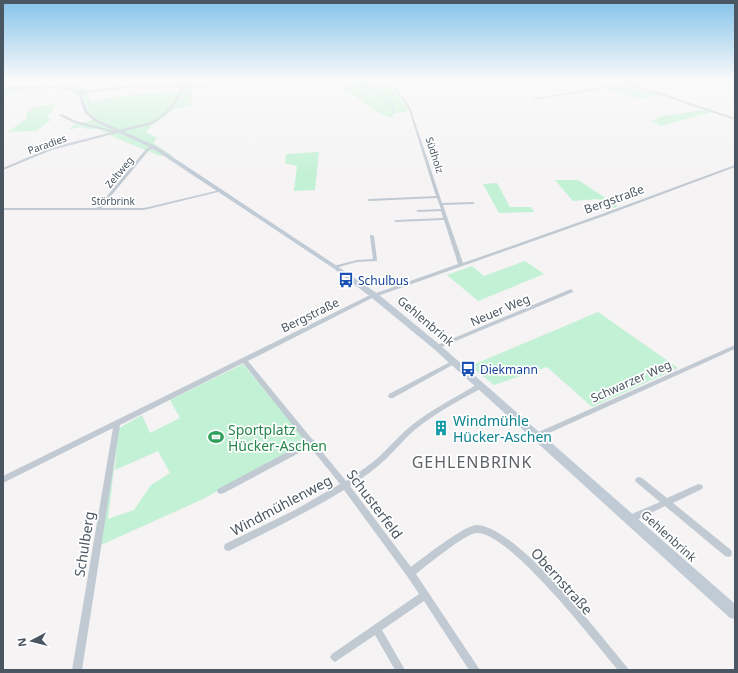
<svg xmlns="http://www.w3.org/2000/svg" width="738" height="673" viewBox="0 0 738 673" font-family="'Noto Sans',sans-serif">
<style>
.green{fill:#c3f1d5;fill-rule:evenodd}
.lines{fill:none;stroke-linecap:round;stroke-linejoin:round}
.stream{stroke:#90daee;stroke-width:1}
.street{fill:#c1cad2;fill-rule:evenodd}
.secondary{fill:#c1cbd6;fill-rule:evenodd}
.labels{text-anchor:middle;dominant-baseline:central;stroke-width:3.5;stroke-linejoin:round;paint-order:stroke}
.far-street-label{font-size:10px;fill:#4a5661;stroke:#fff}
.street-label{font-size:12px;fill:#4a5661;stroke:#fff}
.transit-label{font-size:12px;fill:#164399;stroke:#fff;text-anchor:start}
.near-culture-label{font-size:14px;fill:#0d838f;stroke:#fff;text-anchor:start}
.near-leisure-label{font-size:14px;fill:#27864d;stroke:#fff;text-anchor:start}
.near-street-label{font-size:14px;fill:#4a5661;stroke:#fff}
.near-neighbourhood-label{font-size:16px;letter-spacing:1px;fill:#5f6368;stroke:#fff}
</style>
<rect width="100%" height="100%" fill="#f5f3f3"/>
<!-- green -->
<path class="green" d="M226,80l5,5 -41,4 1,17 -15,2 -25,18 -5,6 11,6 -4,5 20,13h-13l-44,-18 -18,-9h-11l-6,-2 -13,3 6,-5 22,-6 -7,-7 -8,-21 -17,-4 -4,2 -42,1 -6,4h-9v-8l81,-1 7,17 36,-7 51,-3 5,-10z
M325,80h18l4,3 37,-3 21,25 4,6 -16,3 1,4 -12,-3 -34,-23z
M628,84l11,4 -24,4 -14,-4z
M640,89l22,6 -21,4 -24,-7z
M56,104l-8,13v2h4l-16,12 -28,1 19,-14 -1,-4 8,-7z
M702,110l10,2 -51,14 -11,-6 8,-1 -1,-2z
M319,152l-4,38 -21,1 3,-25 -12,-3 1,-9z
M555,180h23l40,26 -4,2 -16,-9 -25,2z
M497,183l13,24h21l3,5 -35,1 -16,-29z
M525,261l19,13 -66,27 -31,-26 25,-9 12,10z
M598,312l80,56 -86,39 -45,-40 -53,18 -24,-19z
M243,364l64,77 -104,58 -102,46 18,-117 23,-13 8,18 30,-15 -10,-18zM117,443l-2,27 43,-19 12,22 -19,12 -17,25 -26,9z"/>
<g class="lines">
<!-- stream -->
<path class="stream" d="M351,80l33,17 6,8 3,1v7"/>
<!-- street -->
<path class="street" d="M186,80l3,1 4,18 -2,-1 -4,-16c-11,21 -14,29 -35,42l-100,26 -49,20v-2l47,-20 62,-16 -38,-9 -14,-7v-2h2l14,7 39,10 35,-9 8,-4 6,-5 8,-8 10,-18 -58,1 -44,6 -1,-2 45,-6 59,-1z
M385,80h2l19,20 5,10 31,93 31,-1 2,1 -2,1 -30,1 20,58 139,-49 133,-49v2l-131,49 -232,82 -124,63 64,78 2,1 1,3 31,38c12,-8 24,-16 35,-26 10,-10 20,-21 31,-30 20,-16 44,-28 66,-41h4l1,2 -1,2c-22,12 -45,24 -65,40 -11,9 -20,20 -30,30 -12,11 -24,20 -37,28l61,81c12,-9 53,-42 66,-42 40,2 123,110 150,142l2,3h-11c-22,-26 -110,-140 -142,-137 -11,1 -50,33 -60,41l64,96h-11l-45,-69 -42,29 23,40h-10l-20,-35 -37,25 -3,2 -3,-2 -2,-3 2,-3 87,-60 -12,-18 -63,-86c-36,22 -75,41 -113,60l-3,1 -3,-1 -1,-3 1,-3 70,-34 45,-26 -30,-37 -86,46 -3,1 -3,-1 -1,-2 1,-2 88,-47 -63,-79 -123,62 -38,245h-10l41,-242 -110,55v-7l365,-180 90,-32 -14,-44 -48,2 -2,-1 2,-1 47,-2 -2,-7 -23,1 -2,-1 2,-1 23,-1 -4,-11 -68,3 -2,-1 2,-1 67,-3 -27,-86 -5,-9z
M618,80h4l6,2 35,-2 -32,3 104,35v2l-107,-36 -95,16 -1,-1 93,-16z
M154,146l2,1 -1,1 -6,2 -48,58h43l76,-18 2,1 -78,19h-141v-2h94l50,-60z
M370,235h2l2,1 3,24v1l-20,1 -22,6h-2v-2l24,-6 16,-1 -3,-23z
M571,289l2,2v1l-134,56h-4l-1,-1 1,-1z
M735,345v4l-197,89 -2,1 -2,-1 -1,-2 1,-2z
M454,360l2,1 1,1 -1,1 -63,35h-4l-1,-2 1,-2z
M639,477l3,1 25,20 29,-13 3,-1 3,1 1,2 -1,2 -29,14 58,47 1,3 -1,3 -3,1 -3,-1 -60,-50 -32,16 -3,1 -3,-1 -1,-3 1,-3 33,-14 -24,-20 -1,-2 1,-2z"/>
<!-- secondary -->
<path class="secondary" d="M51,86l24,3 6,3 7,20 8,7 60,27 181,120 41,28 62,51 295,259v15l-5,-1 -296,-269 -62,-51 -39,-30 -181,-120 -58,-27 -10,-9 -6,-18c-15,-10 -56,-5 -75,-5v-2z"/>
</g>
<!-- sky -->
<linearGradient id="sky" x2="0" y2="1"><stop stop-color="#85c3ea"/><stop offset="0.46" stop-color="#fafafa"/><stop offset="1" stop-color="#fafafa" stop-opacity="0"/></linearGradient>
<rect width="738" height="174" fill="url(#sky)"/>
<!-- icons -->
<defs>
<symbol id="bus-bare" viewBox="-9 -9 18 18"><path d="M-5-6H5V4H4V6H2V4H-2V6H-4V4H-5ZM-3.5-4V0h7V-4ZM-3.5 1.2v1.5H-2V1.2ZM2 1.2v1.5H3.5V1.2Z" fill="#1a4fb4" stroke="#fff" stroke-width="2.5" paint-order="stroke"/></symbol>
<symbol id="building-bare" viewBox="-9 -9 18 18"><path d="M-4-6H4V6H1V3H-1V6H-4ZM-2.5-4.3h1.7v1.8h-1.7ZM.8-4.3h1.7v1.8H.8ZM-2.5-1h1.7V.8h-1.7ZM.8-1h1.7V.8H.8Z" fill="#0f9aa8" stroke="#fff" stroke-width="2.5" paint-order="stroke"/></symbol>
<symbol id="stadium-bare" viewBox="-9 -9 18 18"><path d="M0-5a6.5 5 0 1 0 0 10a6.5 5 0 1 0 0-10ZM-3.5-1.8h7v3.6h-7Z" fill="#2e9e5b" stroke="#fff" stroke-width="2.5" paint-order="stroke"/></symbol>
</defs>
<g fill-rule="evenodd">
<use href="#bus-bare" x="335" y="269" width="22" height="22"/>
<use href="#bus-bare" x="457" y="358" width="22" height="22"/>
<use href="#building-bare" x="430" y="417" width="22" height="22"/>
<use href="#stadium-bare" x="205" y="426" width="22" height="22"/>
</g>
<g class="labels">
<!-- far-street labels -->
<g class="far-street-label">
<text transform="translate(47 144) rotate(-19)">Paradies</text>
<text transform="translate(435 155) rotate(72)">Südholz</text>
<text transform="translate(119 172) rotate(-50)">Zeltweg</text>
<text x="113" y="201">Störbrink</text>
</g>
<!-- street labels -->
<g class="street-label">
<text transform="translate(614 199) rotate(-20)">Bergstraße</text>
<text transform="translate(500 310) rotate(-23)">Neuer Weg</text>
<text transform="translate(310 315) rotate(-26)">Bergstraße</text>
<text transform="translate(426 321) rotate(40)">Gehlenbrink</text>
<text transform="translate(631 381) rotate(-24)">Schwarzer Weg</text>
<text transform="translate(669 536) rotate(42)">Gehlenbrink</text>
</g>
<!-- transit labels -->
<g class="transit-label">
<text x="358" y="280">Schulbus</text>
<text x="480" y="369">Diekmann</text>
</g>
<!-- near-culture labels -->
<g class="near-culture-label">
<text x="453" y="420">Windmühle<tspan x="453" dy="16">Hücker-Aschen</tspan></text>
</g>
<!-- near-leisure labels -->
<g class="near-leisure-label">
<text x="228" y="429">Sportplatz<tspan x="228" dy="16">Hücker-Aschen</tspan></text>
</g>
<!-- near-street labels -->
<g class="near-street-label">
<text transform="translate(375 504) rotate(53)">Schusterfeld</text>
<text transform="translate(281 505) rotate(-28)">Windmühlenweg</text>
<text transform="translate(84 544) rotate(-81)">Schulberg</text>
<text transform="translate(562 581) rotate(48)">Obernstraße</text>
</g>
<!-- near-neighbourhood labels -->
<g class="near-neighbourhood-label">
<text x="472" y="462">GEHLENBRINK</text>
</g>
</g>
<!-- border -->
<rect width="738" height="673" fill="none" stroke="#4a5661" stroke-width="8"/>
<!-- north arrow -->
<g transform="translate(32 641) rotate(263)" stroke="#ffffff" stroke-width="3" paint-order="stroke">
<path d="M0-3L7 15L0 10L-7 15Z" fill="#4a5661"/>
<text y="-6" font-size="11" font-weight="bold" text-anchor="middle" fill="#4a5661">N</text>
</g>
</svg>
